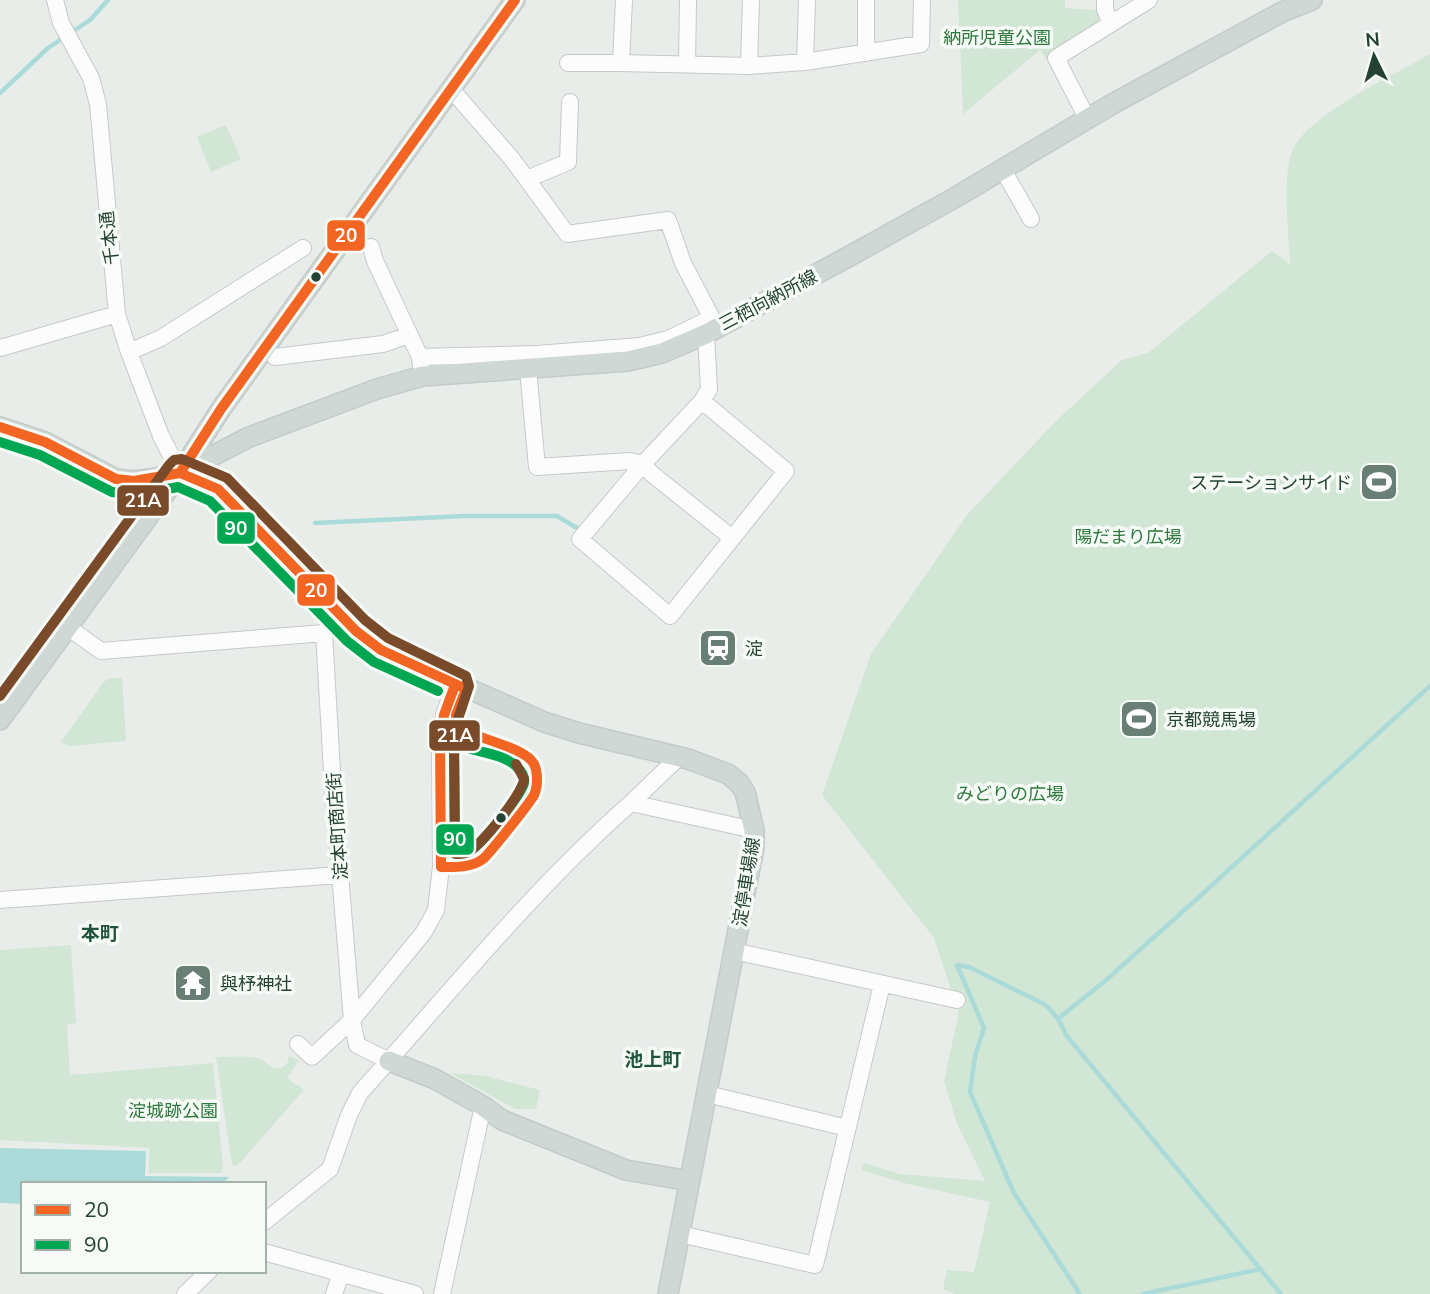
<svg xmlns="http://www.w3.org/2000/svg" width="1430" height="1294" viewBox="0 0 1430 1294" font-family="Mulish,'Noto Sans JP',sans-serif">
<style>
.green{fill:#d1e6d4}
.water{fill:#aadbd8}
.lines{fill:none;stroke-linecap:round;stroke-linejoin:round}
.stream{stroke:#aadbd8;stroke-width:4.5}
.minor-casing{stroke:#c5cac7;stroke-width:18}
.major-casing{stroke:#c3ccc7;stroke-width:22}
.minor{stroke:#fcfcfc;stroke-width:16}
.major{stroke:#cfd8d4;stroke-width:19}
.bus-1-casing{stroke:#f7fbf8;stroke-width:16}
.bus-2-casing{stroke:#f7fbf8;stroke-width:16}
.bus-3-casing{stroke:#f7fbf8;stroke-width:16}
.bus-1{stroke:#f26522;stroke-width:10}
.bus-2{stroke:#00a651;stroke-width:10}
.bus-3{stroke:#7a4b2a;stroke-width:10}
.bus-dot{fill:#244234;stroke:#f7fbf8;stroke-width:2.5}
.labels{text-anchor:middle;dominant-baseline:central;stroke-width:7;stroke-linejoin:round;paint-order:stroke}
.park-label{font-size:18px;fill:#2e793d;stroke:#f7fbf8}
.street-label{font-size:18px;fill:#244234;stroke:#f7fbf8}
.poi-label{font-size:18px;fill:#244234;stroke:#f7fbf8;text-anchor:start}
.neighbourhood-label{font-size:19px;font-weight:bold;fill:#20543e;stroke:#f7fbf8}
.line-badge{stroke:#f7fbf8;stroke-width:2.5}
.badge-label{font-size:19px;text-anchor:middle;font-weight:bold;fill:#fff}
</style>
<rect width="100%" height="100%" fill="#e8edea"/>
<!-- green -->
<path class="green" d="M958,0h107v8l34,2 3,3 -5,12 -51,34 -6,-9 -77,64z
M1430,54v1240h-476l-11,-5 4,-19 27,2 16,-70 -82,-18 -47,-14 3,-7 36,11 85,7 -28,-57 -13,-43 18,-84 -10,-4 -18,-55 -112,-143 49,-141 96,-139 88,-93 67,-62 26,-7 124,-102 18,13c-1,-28 -9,-95 4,-117 21,-36 99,-71 136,-93z
M226,125l15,34 -30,13 -14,-35z
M122,678l4,63 -57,5 -8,-4 42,-59 4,-4z
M71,945l5,78 -9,1 3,51 143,-12 10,103 -2,7h-72v-25l-149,-8v-190z
M289,1056l10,4 -12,18 17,12 -67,76 -5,-1 -16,-108c10,0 35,-2 44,2 7,3 11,11 20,9 7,-1 8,-6 9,-12z
M450,1073l36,3 54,14 -4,19h-21z"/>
<!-- water -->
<path class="water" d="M0,1148l146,3 -1,25 84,1 -6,7h-200v20l-23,-1z"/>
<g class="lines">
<!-- stream -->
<path class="stream" d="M0,93l48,-45 42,-28 18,-20
M315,523l149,-7h93l20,12
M1059,1018l46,-37 94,-84 231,-211
M1080,1294l-66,-101 -44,-101 5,-36 9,-28 -27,-63 12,2 75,37c11,9 16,17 22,31l215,259
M1143,1294l118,-25"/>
<defs>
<path id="minor" d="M55,0l6,23 30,55 7,26 19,210 12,38 32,84 19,37
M624,0l-3,63 128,3 56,-4 116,-18 1,-44
M1105,0v10l6,13
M866,53v-53
M805,62l2,-62
M568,63h53
M687,64l1,-64
M749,66l2,-66
M451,89l61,70 55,75 101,-14 15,43 34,65
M1087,118l-31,-60 93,-58
M1002,168l29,51
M527,179l41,-17 2,-60
M371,247l4,14 45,96 1,10
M0,348l117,-34
M129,352l32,-14 142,-90
M275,357l108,-13 26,-9
M420,357l117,-3 103,-8 28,-7 44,-21
M528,369l9,98 93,-6 13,3 9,10 80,64
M702,401l84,70 -116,145 -90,-77 63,-75z
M702,401l7,-12 -3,-55
M69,628l32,23 223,-18 16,-16
M631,803l49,-47
M0,900l340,-25
M734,951l223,49
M298,1044l14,13 40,-37 -19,-232 -9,-155
M389,1061l-32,-16 -5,-25 72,-88 12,-22 5,-43 -1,-129 4,-23 11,-31
M707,1094l140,34
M264,1222l66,-53 19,-54 11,-22c88,-98 172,-203 271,-290l123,27
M680,1234l135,31 67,-281
M264,1252l151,42
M185,1294l24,-23
M334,1294l7,-21
M442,1294l41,-188"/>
<path id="major" d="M0,427l45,15 71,37 18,2 16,-2 30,-6 67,-35 130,-49 46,-13 205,-15 34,-8 44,-19 151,-82 99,-55 158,-94 168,-91 30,-12
M180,473l38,16 122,128 41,33 163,72 35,11 109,26 40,15 11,9 6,9 9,38v17l-86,447
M0,720l180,-247 41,-64 294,-409
M389,1061l46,18 48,27 19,14 124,50 64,11"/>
</defs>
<!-- minor casing -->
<use href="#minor" class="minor-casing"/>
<!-- major casing -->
<use href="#major" class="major-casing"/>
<!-- minor -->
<use href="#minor" class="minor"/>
<!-- major -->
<use href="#major" class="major"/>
<defs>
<path id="bus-1" d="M0,427l45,15 71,37 18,2 46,-8
M180,473l41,-64 294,-409
M180,473l38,16 138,142 25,19 85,39
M441,867c14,0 30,1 42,-8 6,-5 47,-56 51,-64 4,-8 4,-23 0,-31 -10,-18 -57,-24 -77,-38l-1,-11 10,-26
M441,867l-1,-129 4,-23 11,-30"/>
<path id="bus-2" d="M0,442l40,13 72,37 23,3 43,-8 32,14 137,140 27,21 64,29
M454,742c19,12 48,9 64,26 4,4 7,9 6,15 -2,11 -43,62 -53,67 -5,2 -11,3 -16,3z"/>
<path id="bus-3" d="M0,696l169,-231 5,-5 8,-1 45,19 138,142 23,18 78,38 3,10 -11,33 -4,20 1,115c3,0 8,0 11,-1 14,-5 57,-60 58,-74l-8,-15"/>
</defs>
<!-- bus-1 casing -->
<use href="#bus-1" class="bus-1-casing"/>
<!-- bus-2 casing -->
<use href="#bus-2" class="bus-2-casing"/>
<!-- bus-3 casing -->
<use href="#bus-3" class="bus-3-casing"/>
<!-- bus-1 -->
<use href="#bus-1" class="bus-1"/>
<!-- bus-2 -->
<use href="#bus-2" class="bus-2"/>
<!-- bus-3 -->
<use href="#bus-3" class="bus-3"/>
</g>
<!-- icons -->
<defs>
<symbol id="stadium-square" viewBox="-11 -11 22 22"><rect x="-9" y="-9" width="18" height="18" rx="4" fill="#697e74" stroke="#f7fbf8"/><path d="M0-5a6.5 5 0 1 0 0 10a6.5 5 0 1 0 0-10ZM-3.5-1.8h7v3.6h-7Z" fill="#fff"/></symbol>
<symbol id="station-square" viewBox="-11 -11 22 22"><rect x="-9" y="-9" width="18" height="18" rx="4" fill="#697e74" stroke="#f7fbf8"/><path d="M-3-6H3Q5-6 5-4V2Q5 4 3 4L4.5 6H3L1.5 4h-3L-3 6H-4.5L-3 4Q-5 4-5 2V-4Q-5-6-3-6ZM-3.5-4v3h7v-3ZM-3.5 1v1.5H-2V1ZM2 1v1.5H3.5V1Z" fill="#fff"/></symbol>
<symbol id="temple-square" viewBox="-11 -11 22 22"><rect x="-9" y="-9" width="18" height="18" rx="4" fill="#697e74" stroke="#f7fbf8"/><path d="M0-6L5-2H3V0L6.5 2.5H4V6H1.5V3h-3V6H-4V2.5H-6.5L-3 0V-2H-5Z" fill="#fff"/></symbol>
</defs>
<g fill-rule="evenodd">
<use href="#stadium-square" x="1357" y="460" width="44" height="44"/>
<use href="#station-square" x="696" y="626" width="44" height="44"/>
<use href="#stadium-square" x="1117" y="697" width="44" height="44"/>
<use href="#temple-square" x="171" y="961" width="44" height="44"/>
</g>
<!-- markers -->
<g class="bus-dot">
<circle cx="316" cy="277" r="6"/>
<circle cx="501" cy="818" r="6"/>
</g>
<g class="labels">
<!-- park labels -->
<g class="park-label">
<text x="997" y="37">納所児童公園</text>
<text x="1128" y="536">陽だまり広場</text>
<text x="1010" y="793">みどりの広場</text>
<text x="173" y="1110">淀城跡公園</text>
</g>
<!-- street labels -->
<g class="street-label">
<text transform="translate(109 238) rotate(-96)">千本通</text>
<text transform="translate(768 300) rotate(-28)">三栖向納所線</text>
<text transform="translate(337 826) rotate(-94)">淀本町商店街</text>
<text transform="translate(746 882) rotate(-81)">淀停車場線</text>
</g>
<!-- poi labels -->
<g class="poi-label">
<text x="1352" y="482" text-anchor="end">ステーションサイド</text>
<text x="745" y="648">淀</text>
<text x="1166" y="719">京都競馬場</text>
<text x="220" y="983">與杼神社</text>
</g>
<!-- neighbourhood labels -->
<g class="neighbourhood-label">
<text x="100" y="933">本町</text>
<text x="653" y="1059">池上町</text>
</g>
</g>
<g class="line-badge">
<rect x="326" y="219" width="40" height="33" rx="7" fill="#f26522"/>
<rect x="116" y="484" width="54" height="33" rx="7" fill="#7a4b2a"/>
<rect x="216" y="511" width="40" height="34" rx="7" fill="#00a651"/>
<rect x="296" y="573" width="40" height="34" rx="7" fill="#f26522"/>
<rect x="428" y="719" width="53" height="33" rx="7" fill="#7a4b2a"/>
<rect x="435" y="823" width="40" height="33" rx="7" fill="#00a651"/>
</g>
<g class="badge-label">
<text x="346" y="242">20</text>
<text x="143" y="507">21A</text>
<text x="236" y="535">90</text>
<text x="316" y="597">20</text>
<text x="455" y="742">21A</text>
<text x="455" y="846">90</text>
</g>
<!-- legend -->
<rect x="21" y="1182" width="245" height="91" fill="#f7fbf8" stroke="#a3b1aa" stroke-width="2"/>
<rect x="35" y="1205" width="35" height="10" fill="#f26522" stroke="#a3b1aa" stroke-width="2"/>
<text x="84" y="1217" font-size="21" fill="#244234">20</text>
<rect x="35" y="1240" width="35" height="10" fill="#00a651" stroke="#a3b1aa" stroke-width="2"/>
<text x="84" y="1252" font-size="21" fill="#244234">90</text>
<!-- north arrow -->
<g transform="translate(1374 56) rotate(355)" stroke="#f7fbf8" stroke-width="5" paint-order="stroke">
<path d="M0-5L12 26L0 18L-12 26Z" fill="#244234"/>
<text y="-10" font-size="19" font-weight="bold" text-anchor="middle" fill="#244234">N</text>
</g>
</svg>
